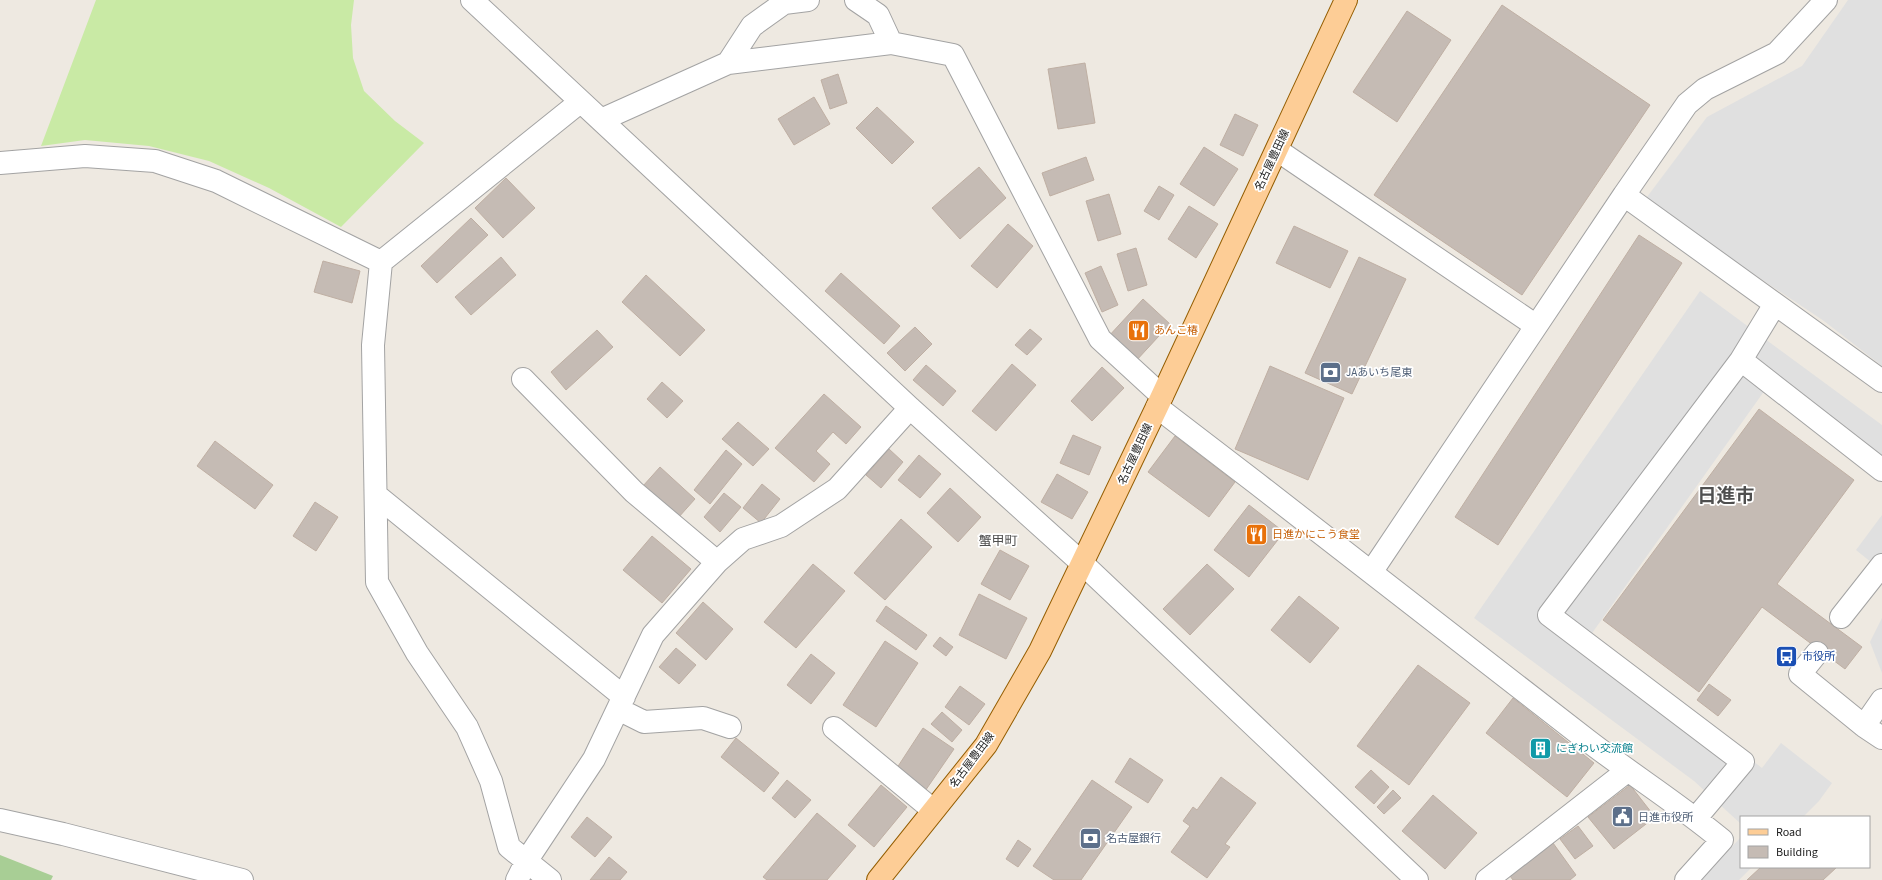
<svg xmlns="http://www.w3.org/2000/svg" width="1882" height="880" viewBox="0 0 1882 880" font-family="'Source Sans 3','Noto Sans JP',sans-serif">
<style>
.grass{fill:#c9eaa5}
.forest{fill:#a8ce95}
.parking{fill:#e0e0e0}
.building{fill:#c5bbb4;stroke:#bfafa3}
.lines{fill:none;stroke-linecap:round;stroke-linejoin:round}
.minor-casing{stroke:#a3a3a3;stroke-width:24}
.major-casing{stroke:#945d00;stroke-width:24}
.minor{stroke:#fff;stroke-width:22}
.major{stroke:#fdcd96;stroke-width:22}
.labels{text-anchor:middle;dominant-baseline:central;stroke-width:3.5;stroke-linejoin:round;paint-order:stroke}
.street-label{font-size:11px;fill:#1c1c1c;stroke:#fff}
.food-label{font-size:11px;fill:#c56008;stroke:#fff;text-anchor:start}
.service-label{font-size:11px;fill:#4e5e75;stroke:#fff;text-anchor:start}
.transit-label{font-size:11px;fill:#164399;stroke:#fff;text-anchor:start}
.culture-label{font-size:11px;fill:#0d838f;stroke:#fff;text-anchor:start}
.quarter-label{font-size:13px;fill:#4f4f4f;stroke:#fff}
.town-label{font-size:19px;font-weight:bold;fill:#4f4f4f;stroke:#fff}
</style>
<rect width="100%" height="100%" fill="#eee9e1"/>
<!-- grass -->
<path class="grass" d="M96,0h258l-3,25 2,33 11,33 31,30 29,22 -83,84 -72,-39 -60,-27 -60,-15 -64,-6 -44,6z"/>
<!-- forest -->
<path class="forest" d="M0,855l53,21 -2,4h-51z"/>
<!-- parking -->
<path class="parking" d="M1848,0h34v366l-58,-45 -180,-120 63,-84 95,-51z
M1700,291l182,134v45l-112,-87 -180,253 172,132 19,-25 51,40 -13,18 -16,16h-62v7l-47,-43 -220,-163z
M1882,515v56l-26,-21z
M1882,618v55l-12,-31z
M1741,837v30h11l-13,13h-38z"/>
<!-- building -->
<path class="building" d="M1502,5l148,100 -128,190 -148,-100z
M1407,11l44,29 -54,82 -44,-30z
M1085,63l10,60 -37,6 -10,-60z
M838,74l9,29 -17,6 -9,-29z
M814,97l16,27 -36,21 -16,-26z
M877,107l37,35 -22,22 -36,-36z
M1235,114l23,11 -15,31 -23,-11z
M1204,147l34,22 -24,37 -34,-22z
M1086,157l8,23 -44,16 -8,-23z
M979,167l27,31 -46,41 -28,-31z
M506,178l29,30 -32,30 -28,-30z
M1159,186l15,9 -15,25 -15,-9z
M1109,194l12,40 -23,7 -12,-40z
M1189,206l29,18 -22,34 -28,-19z
M471,218l17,17 -51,48 -16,-17z
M1008,224l25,22 -36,42 -26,-22z
M1294,226l54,25 -18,37 -54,-25z
M1639,235l43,28 -184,282 -43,-28z
M1136,248l11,37 -19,6 -11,-37z
M501,257l15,18 -45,40 -16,-18z
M1359,257l47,22 -54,115 -47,-21z
M323,261l37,10 -8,32 -38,-11z
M1101,266l17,39 -16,7 -17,-39z
M841,273l59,53 -16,18 -59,-53z
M646,275l59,55 -25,26 -58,-54z
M1143,299l27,25 -35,38 -27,-25z
M915,327l17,17 -27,27 -18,-18z
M1030,329l12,10 -15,16 -12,-10z
M597,330l16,17 -47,43 -15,-18z
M1012,364l24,21 -40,46 -24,-20z
M926,365l30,26 -13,15 -30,-26z
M1270,366l74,32 -36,82 -73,-31z
M1102,367l22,21 -32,33 -21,-20z
M662,382l21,19 -16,17 -20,-19z
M824,394l37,33 -15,17 -13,-12 -17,19 14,13 -16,18 -39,-34z
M1759,409l95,71 -77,104 85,63 -17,22 -83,-62 -63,85 -96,-72z
M738,422l31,27 -16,17 -31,-27z
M1073,435l28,12 -12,28 -29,-12z
M1175,436l60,46 -26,35 -61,-45z
M215,441l58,44 -18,24 -58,-43z
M889,449l14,13 -22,26 -15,-13z
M726,450l16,14 -32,40 -16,-14z
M919,455l22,19 -21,24 -22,-18z
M660,467l35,32 -17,19 -35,-32z
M1057,474l31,18 -16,27 -31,-17z
M762,484l18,15 -19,24 -18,-15z
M950,488l31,29 -23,25 -31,-29z
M724,493l17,14 -21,25 -16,-15z
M315,502l23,15 -22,34 -23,-15z
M1249,505l35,27 -35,45 -35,-27z
M901,519l31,28 -47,53 -31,-27z
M652,536l39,33 -29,34 -39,-33z
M1000,550l29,16 -19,34 -29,-16z
M813,564l32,27 -49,57 -32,-26z
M1207,564l27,25 -44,46 -27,-26z
M979,594l48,24 -21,41 -47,-24z
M1299,596l40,32 -29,35 -39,-33z
M703,602l30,27 -27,31 -30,-27z
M886,606l41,29 -11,15 -40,-29z
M940,637l13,10 -7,9 -13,-10z
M885,641l33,22 -42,64 -33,-22z
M676,648l20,17 -17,19 -20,-17z
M811,654l24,19 -24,31 -24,-19z
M1418,665l52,38 -61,82 -52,-39z
M1709,684l22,16 -13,16 -21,-16z
M960,686l25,18 -16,21 -24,-18z
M1513,698l81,65 -27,34 -81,-64z
M942,712l20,18 -10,12 -21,-18z
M923,728l31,21 -31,45 -30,-20z
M736,738l43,35 -15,19 -43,-35z
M1130,758l33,22 -15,23 -33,-21z
M1371,770l18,17 -15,17 -19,-17z
M1221,777l35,26 -31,41 5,3 -23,31 -36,-26 19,-26 -7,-5 10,-14 4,3z
M787,780l24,20 -16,18 -23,-20z
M1092,780l40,27 -51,73h-27l-21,-14z
M881,785l26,22 -33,40 -26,-22z
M1630,785l25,32 -41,32 -26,-32z
M1393,790l8,8 -17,16 -7,-7z
M1433,795l44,38 -32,36 -43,-38z
M817,813l39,33 -29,34h-60l-4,-3z
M587,817l25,20 -17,20 -24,-20z
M1578,826l15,20 -18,13 -15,-20z
M1018,840l13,9 -13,18 -12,-8z
M1553,843l23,32 -6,5h-57l-3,-4z
M609,857l18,15 -7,8h-30z
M1761,867h76l-14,13h-76z"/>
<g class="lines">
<defs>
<path id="minor" d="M472,0l438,408 173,156 334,316
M856,0l22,15 13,28
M1826,0l-49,53 -72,36 -18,15 -63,91 258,186
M728,63l24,-37 32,-23 24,-3
M601,120l127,-57 163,-20 62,12 147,284 62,57
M1277,150l258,175
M0,163l85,-7 70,5 61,20 165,81 199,-160
M381,262l-8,83 4,237 40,71 50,74 24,54 18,66 41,33
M1741,360l34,-56
M523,379l111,113 83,70
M1157,407c144,110 287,221 430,333 44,34 92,64 135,100l-36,40
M376,495l248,202
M1372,571l252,-376
M1841,617l41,-52
M1817,653l-17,21 64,52 18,12
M618,709l26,13 59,-4 27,9
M1864,726l18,-26
M834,728l99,82
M1696,818l47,-56 -194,-147 192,-255 141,110
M0,820l63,14 179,46
M517,880l10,-20 67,-101 59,-124 64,-73 26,-23 38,-13 56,-37 73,-81
M1487,880l140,-109"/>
<path id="major" d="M878,880l108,-135 54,-94 117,-244 189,-407"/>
</defs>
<!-- minor casing -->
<use href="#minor" class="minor-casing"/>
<!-- major casing -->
<use href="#major" class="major-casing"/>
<!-- minor -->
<use href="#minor" class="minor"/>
<!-- major -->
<use href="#major" class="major"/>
</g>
<!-- icons -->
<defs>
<symbol id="restaurant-square" viewBox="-11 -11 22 22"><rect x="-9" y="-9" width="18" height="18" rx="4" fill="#e8710a" stroke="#fff"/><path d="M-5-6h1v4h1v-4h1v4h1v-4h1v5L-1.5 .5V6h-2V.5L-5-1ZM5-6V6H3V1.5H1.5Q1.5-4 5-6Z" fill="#fff"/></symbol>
<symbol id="bank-square" viewBox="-11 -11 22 22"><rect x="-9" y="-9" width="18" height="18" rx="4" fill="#5c6f8a" stroke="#fff"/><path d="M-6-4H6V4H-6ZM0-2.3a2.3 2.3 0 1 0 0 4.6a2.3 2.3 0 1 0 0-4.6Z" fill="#fff"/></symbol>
<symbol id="bus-square" viewBox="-11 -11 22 22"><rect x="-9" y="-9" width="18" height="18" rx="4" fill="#1a4fb4" stroke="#fff"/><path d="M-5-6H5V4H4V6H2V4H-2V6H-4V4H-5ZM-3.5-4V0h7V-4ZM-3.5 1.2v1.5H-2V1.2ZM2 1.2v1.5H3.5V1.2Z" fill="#fff"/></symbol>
<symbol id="building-square" viewBox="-11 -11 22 22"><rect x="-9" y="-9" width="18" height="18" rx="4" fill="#0f9aa8" stroke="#fff"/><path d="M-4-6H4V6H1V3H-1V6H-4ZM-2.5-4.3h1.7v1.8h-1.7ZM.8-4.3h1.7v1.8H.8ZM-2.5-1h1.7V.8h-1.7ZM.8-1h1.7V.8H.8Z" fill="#fff"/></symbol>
<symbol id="civic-square" viewBox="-11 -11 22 22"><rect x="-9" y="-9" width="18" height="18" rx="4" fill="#5c6f8a" stroke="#fff"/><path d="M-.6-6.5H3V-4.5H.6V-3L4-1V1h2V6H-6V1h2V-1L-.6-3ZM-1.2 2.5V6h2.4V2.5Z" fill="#fff"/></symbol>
</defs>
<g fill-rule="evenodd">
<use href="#restaurant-square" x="1126" y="318" width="25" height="25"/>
<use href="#bank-square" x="1318" y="360" width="25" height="25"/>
<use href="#restaurant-square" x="1244" y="522" width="25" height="25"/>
<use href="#bus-square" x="1774" y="644" width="25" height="25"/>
<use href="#building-square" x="1528" y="736" width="25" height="25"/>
<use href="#civic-square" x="1610" y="804" width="25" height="25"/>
<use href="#bank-square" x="1078" y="826" width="25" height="25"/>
</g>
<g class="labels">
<!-- street labels -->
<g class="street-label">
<text transform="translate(1272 160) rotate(-65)">名古屋豊田線</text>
<text transform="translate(1135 454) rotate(-65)">名古屋豊田線</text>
<text transform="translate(972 760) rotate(-53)">名古屋豊田線</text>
</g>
<!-- food labels -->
<g class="food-label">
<text x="1154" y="330">あんこ椿</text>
<text x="1272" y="534">日進かにこう食堂</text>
</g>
<!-- service labels -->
<g class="service-label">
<text x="1346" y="372">JAあいち尾東</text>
<text x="1638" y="817">日進市役所</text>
<text x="1106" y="838">名古屋銀行</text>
</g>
<!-- transit labels -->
<g class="transit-label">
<text x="1802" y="656">市役所</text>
</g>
<!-- culture labels -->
<g class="culture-label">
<text x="1556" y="748">にぎわい交流館</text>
</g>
<!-- quarter labels -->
<g class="quarter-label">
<text x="998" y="541">蟹甲町</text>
</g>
<!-- town labels -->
<g class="town-label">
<text x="1726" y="496">日進市</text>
</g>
</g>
<!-- legend -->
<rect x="1740" y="816" width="130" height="52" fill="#ffffff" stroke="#a4a4a4"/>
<rect x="1748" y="829" width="20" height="6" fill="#fdcd96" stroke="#a4a4a4"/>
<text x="1776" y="836" font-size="12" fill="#1c1c1c">Road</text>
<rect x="1748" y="846" width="20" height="12" fill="#c5bbb4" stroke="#a4a4a4"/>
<text x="1776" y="856" font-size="12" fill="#1c1c1c">Building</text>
</svg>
